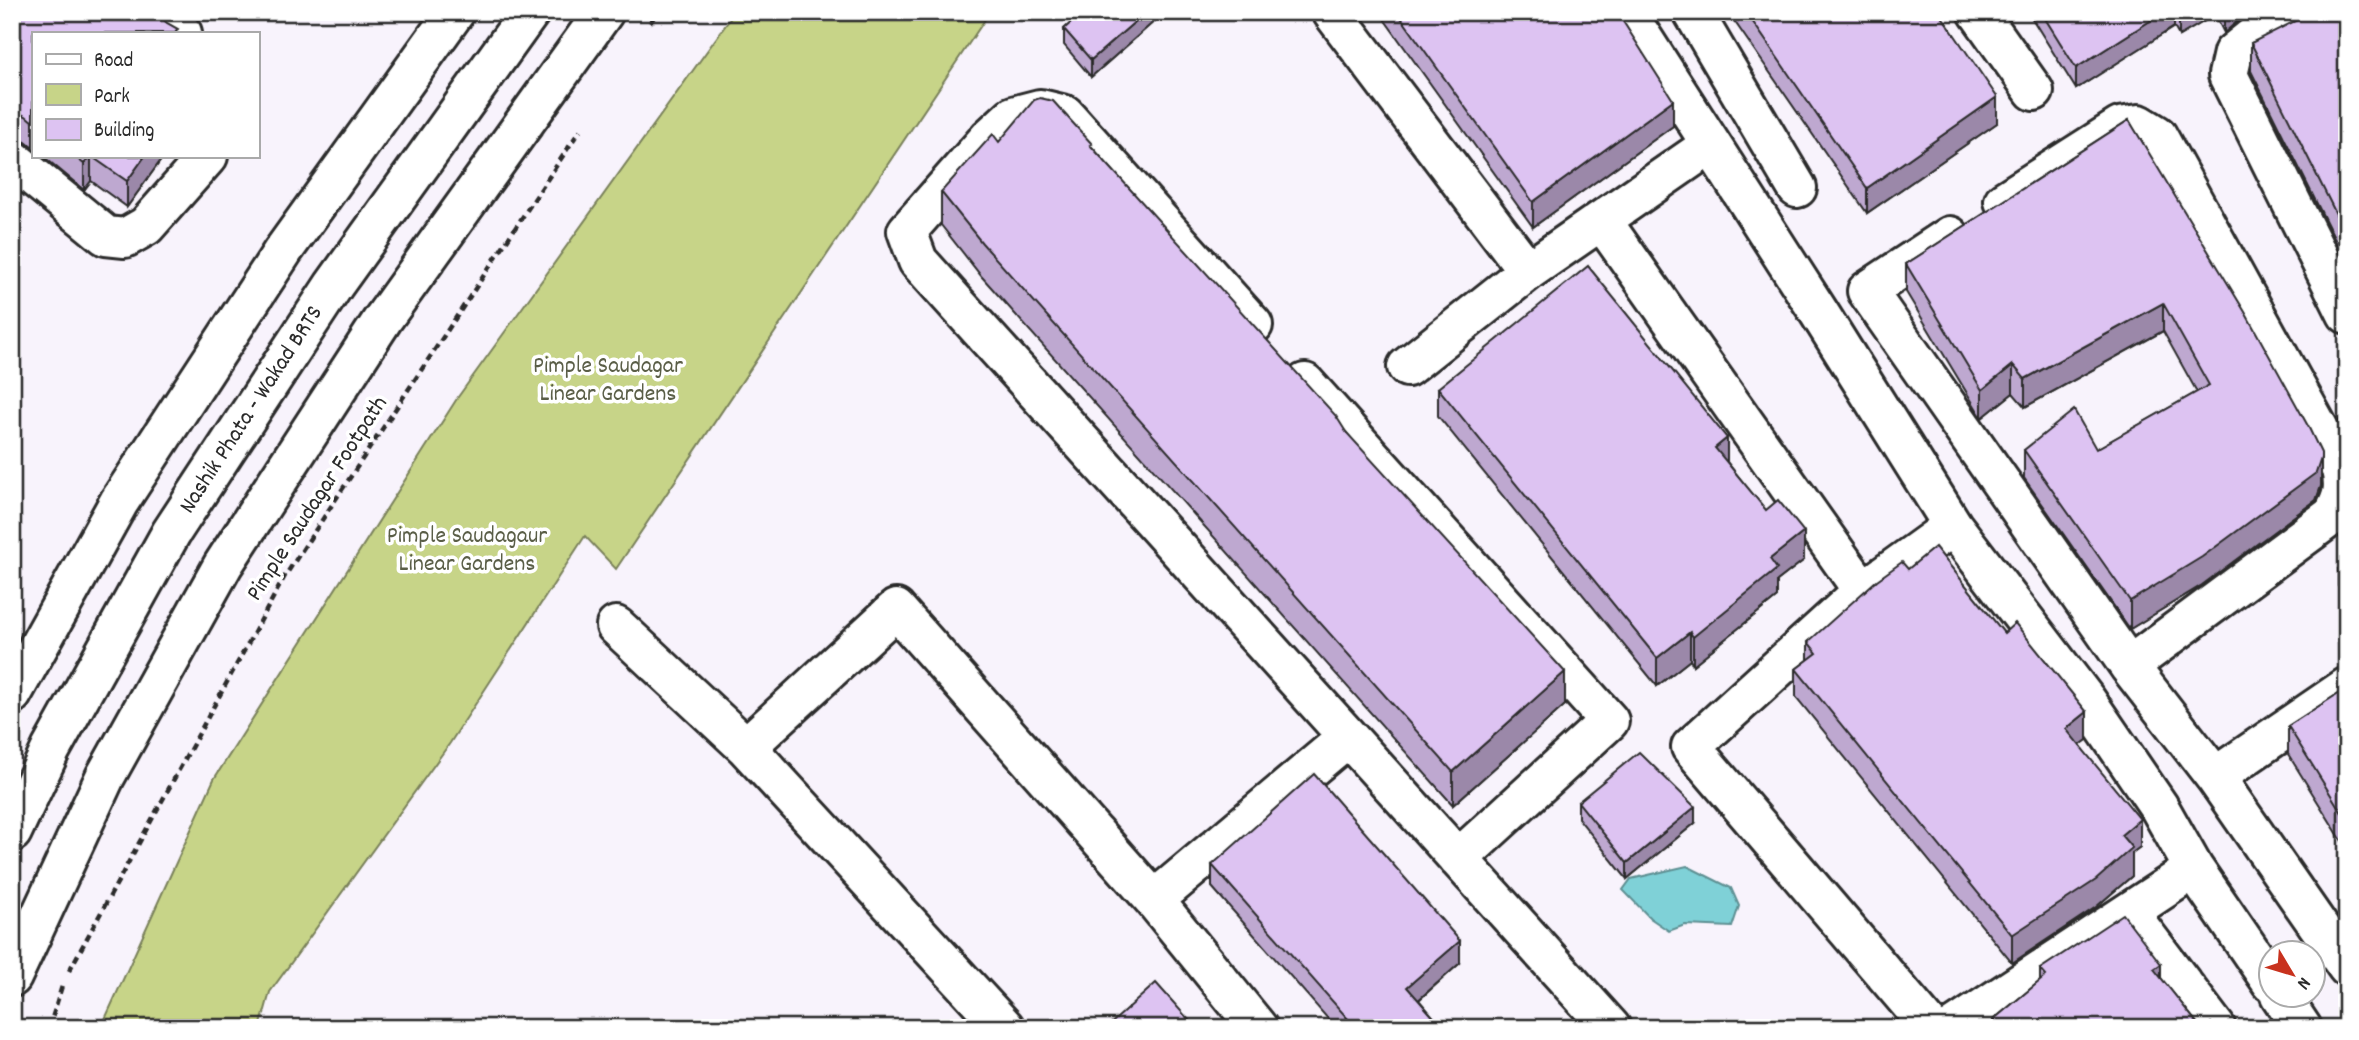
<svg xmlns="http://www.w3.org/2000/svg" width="2359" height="1040" viewBox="0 0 2359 1040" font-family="Dekko,sans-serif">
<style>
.green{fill:#c7d488;stroke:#79805a;stroke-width:2}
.water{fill:#7fd1d7;stroke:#5d8f92;stroke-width:2}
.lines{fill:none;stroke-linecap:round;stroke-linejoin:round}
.minor-casing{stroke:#2b2b2b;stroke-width:44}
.major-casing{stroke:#2b2b2b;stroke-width:44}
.path{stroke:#2b2b2b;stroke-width:4.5;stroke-dasharray:7 5;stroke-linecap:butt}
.minor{stroke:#fff;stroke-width:38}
.major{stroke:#fff;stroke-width:38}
.wall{fill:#bea8d0;stroke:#2b2b2b;stroke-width:2}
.shaded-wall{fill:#9b88a9;stroke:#2b2b2b;stroke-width:2}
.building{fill:#ddc3f2;stroke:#2b2b2b;stroke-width:2}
.labels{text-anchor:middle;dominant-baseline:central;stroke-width:7;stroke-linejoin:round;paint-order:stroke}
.park-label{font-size:24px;fill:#5a5e47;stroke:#fff}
.street-label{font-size:24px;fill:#2b2b2b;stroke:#fff}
</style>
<rect width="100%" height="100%" fill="#f8f3fc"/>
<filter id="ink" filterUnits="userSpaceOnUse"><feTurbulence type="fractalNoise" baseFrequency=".0143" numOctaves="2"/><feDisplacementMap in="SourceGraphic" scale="14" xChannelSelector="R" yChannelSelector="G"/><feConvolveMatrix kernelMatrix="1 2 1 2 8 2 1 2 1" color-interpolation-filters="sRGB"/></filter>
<g filter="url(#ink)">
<!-- green -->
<path class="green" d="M735,12h255l-374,557 -31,-33 -135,207 -180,249 -10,36h-159l113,-249 244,-382z"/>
<!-- water -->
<path class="water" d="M1687,866l44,22 8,18 -7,21 -47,-2 -16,6 -19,-13 -27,-28 8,-11z"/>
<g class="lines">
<defs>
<path id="minor" d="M1332,12l196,259 182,-126
M1626,12l192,299 135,215 133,174 73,107 35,62 78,114
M1693,12l104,176
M1978,12l56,79
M2301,12l-47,24 -21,17 -5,22 119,239
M163,15l19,18
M12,159l94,77 19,2 21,-12 62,-70
M2004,201l116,-74 19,-3 18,11 184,334c4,18 2,29 -8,46l-204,151
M1602,221l261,370
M1950,236l-83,55 262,375 86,111 132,190
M1253,325l-188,-210 -25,-6 -27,7 -24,22 -82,93 11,30 693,767
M1407,367l121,-96
M1305,383l304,338 -151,138
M616,626l130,121 150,-138 258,291
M746,747l259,281
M2215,777l132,-90
M12,832l39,-83 120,-216 163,-248 196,-273
M2129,913l87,115
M2280,995l22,33
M1258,1028l-104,-128 194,-163
M1931,1028l-240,-281 172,-156 90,-65
M1953,1028l241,-159"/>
<path id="major" d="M12,694l107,-192 164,-251 172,-239
M12,977l93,-200 118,-212 160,-246 221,-307"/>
</defs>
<!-- minor casing -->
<use href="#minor" class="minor-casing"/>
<!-- major casing -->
<use href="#major" class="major-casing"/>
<!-- path -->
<path class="path" d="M650,23l7,-11
M69,971l216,-395 295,-446
M49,1028l13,-42"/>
<!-- minor -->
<use href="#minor" class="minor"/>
<!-- major -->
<use href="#major" class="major"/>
</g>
<!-- wall -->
<path class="wall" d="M12,12l166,21h-145v115l-7,-6 -10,-4h-4z
M1083,12h82l-74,65 -27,-32v-16z
M1379,12h238l56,114 -140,101z
M1728,12h211l58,111 -130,90z
M2028,12h223l-11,7 -16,14 -9,-18 -36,21 -5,-9 -98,62z
M2347,12v252l-96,-193v-28z
M2129,120l192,366 -5,14 -114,85 -72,44 -106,-151v-28l72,-1 101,-57 -34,-61 -138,76 -12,-14 -31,25 -76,-126v-28z
M999,142l93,5 254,285 219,273 -112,100 -471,-528 -41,-52v-33z
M43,156h121l-37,51 -36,-26 -7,9z
M1438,388l289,74 77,98 -27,21v16l-84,68 -3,-5 -33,26 -219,-270z
M2347,563v37l-9,-15v-16z
M1908,569l179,171 -7,5 60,102 -8,6v23l-36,31 -84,56 -216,-266v-28l12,-9v-18z
M2347,688v161l-59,-95v-28z
M1578,802l117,21 -68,56 -49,-61z
M1212,865l248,98 -41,37 24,28h-107l-124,-141z
M2040,969l121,9 40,50h-208v-8l47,-39z"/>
<!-- shaded-wall -->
<path class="shaded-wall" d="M1146,12h19l-74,65v-17z
M2164,12h10v15l-98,62v-21z
M2184,12h31v3l-36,21v-21z
M2224,12h27l-11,7 -16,14z
M1997,97v26l-130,90v-25z
M1673,100v26l-140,101v-25z
M91,156v25l-7,9v-26z
M145,156h19l-37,51v-26z
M2163,303v28l-138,76v-28z
M2013,365v28l-31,25v-28z
M1727,438v28l-12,-18z
M2321,458v28l-5,14 -114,85 -72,44v-28z
M1804,532v28l-27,21v16l-84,68v-28l77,-78z
M1690,632v28l-33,26v-28z
M1565,672v33l-112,100v-33z
M2087,712v28l-21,16v-27z
M1695,807v16l-68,56v-16z
M2140,819v28l-8,6v23l-36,31 -84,56v-28l109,-100z
M1460,941v22l-53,47v-23z
M2161,964v28l-7,-23z"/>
<!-- building -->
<path class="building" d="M12,12h143l12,11 11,6 -3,4h-142v89l-7,-6 -10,-4h-4z
M1083,12h63l-55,48 -27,-31z
M1397,12h220l56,88 -140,102z
M1746,12h193l58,85 -130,91z
M2041,12h123l-88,56z
M2313,12h34v224l-96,-193z
M1040,98l13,3 9,10 30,33 -2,1 246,271 10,16 219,240 -112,100 -471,-529 -41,-51 52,-58 6,8 35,-42z
M2129,120l116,192 63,114 13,27v5l-5,15 -114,84 -72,44 -106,-151 50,-40 22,39 113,-64 -46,-82 -138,76 -12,-14 -31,25 -76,-126z
M74,156h17l-7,8z
M91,156h54l-18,25z
M1588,266l139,172 -12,10 51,62 12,-10 26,32 -34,27 7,10 -84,68 -3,-5 -33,26 -219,-270z
M1935,547l69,86 11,-10 71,88 1,1 -21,17 74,90 -19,16 11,13 -36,32 -84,55 -216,-266 21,-16 -9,-11 69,-62 25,-18 6,7z
M2347,563v21l-9,-15z
M2347,688v133l-59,-95z
M1639,752l56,55 -68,56 -49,-61z
M1314,774l146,167 -53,46 36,41h-87l-144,-163z
M2123,914l38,50 -7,5 47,59h-202l-6,-8 53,-44 -6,-7z
M1156,983l40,45h-90z
M2211,1023l4,5h-9z"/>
</g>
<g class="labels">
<!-- park labels -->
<g class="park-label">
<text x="608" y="367">Pimple Saudagar<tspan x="608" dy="28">Linear Gardens</tspan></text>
<text x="467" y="537">Pimple Saudagaur<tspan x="467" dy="28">Linear Gardens</tspan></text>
</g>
<!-- street labels -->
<g class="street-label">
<text transform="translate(252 410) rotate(-57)">Nashik Phata - Wakad BRTS</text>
<text transform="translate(318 499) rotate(-57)">Pimple Saudagar Footpath</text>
</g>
</g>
<!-- margin -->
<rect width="2359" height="1040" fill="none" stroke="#fff" stroke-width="42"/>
<rect x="21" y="21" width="2317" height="998" fill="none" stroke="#2b2b2b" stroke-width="2.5" filter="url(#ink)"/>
<!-- legend -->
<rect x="32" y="32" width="228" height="126" fill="#ffffff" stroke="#aaaaaa" stroke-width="2"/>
<rect x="46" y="54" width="35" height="10" fill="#ffffff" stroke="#aaaaaa" stroke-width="2"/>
<text x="94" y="66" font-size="21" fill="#2b2b2b">Road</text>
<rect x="46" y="84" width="35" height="21" fill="#c7d488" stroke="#aaaaaa" stroke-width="2"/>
<text x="94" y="102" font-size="21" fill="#2b2b2b">Park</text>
<rect x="46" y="119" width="35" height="21" fill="#ddc3f2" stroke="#aaaaaa" stroke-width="2"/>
<text x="94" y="136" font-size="21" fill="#2b2b2b">Building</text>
<!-- north arrow -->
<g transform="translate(2292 974) rotate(128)"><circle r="33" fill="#ffffff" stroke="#aaaaaa" stroke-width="2"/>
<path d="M0-5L12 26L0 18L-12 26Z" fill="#c8321e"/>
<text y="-10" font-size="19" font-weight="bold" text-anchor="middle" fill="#2b2b2b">N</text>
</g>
</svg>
